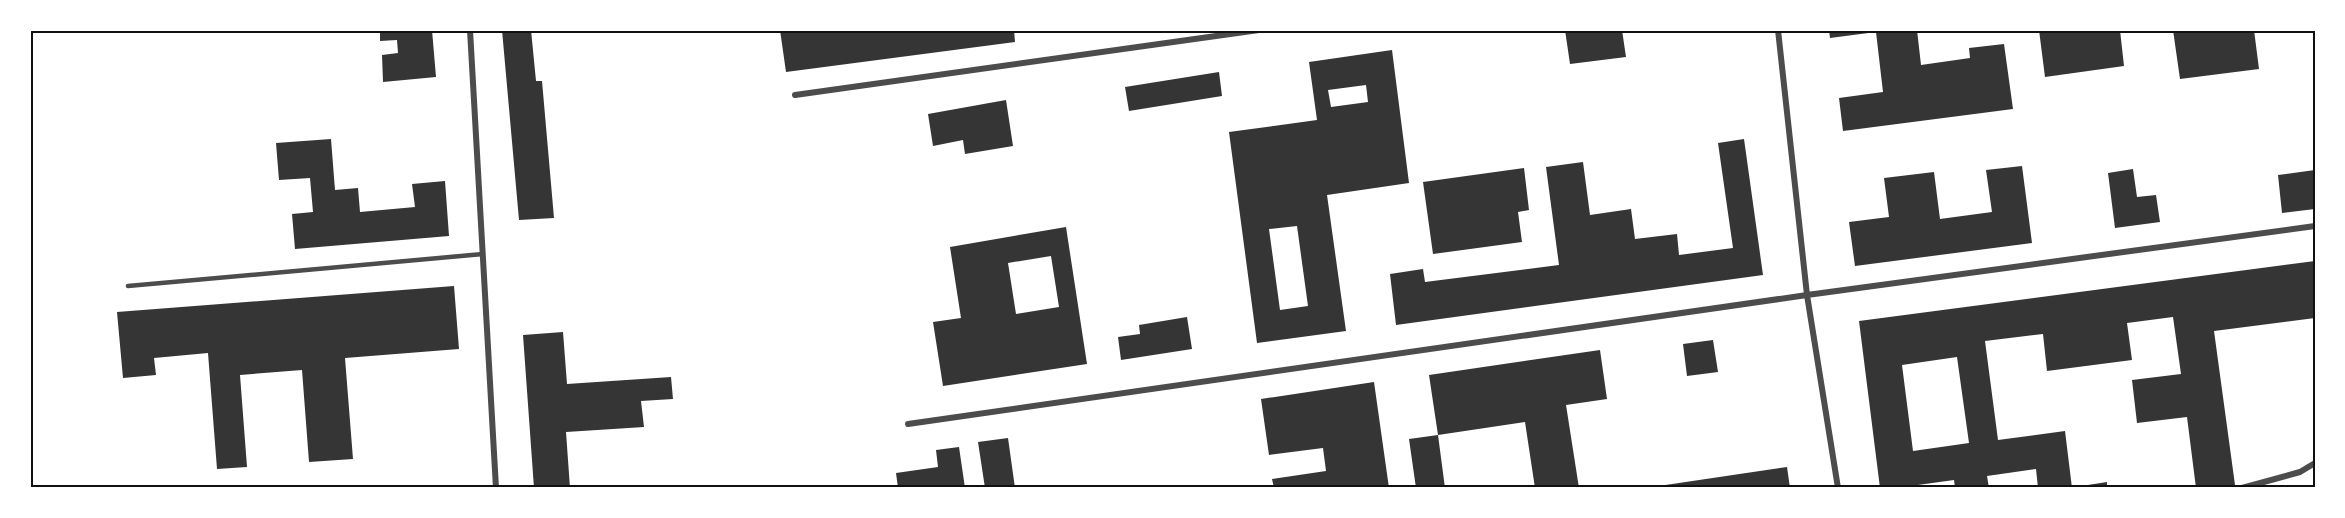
<svg xmlns="http://www.w3.org/2000/svg" width="2345" height="518" viewBox="0 0 2345 518" font-family="'Libre Baskerville',serif">
<style>
.building{fill:#353535;fill-rule:evenodd}
.lines{fill:none;stroke-linecap:round;stroke-linejoin:round}
.service{stroke:#4c4c4c;stroke-width:4.5}
.minor{stroke:#4c4c4c;stroke-width:6}
.neatline{fill:none;stroke:#111;stroke-width:2}
</style>
<rect width="100%" height="100%" fill="#fff"/>
<!-- building -->
<path class="building" d="M380,30h52l4,47 -53,5 -1,-27 16,-2 -1,-13 -17,1z
M502,30h29l5,51h6l12,137 -35,2z
M780,30h234l1,12 -229,30z
M1565,30h57l4,27 -56,7z
M1829,30h88l4,35 49,-7 -1,-10 35,-4 9,65 -170,22 -4,-33 44,-6 -7,-60 -46,6z
M2039,30h81l4,36 -79,11z
M2173,30h81l5,39 -79,10z
M1392,50l17,133 -82,12 19,136 -89,12 -28,-211 88,-12 -8,-58zM1366,85l2,17 -37,5 -3,-17zM1297,226l11,80 -28,4 -11,-81z
M1219,72l3,24 -93,15 -4,-24z
M1006,100l7,46 -48,8 -2,-14 -30,6 -5,-32z
M331,139l4,51 23,-2 2,24 55,-5 -3,-23 33,-3 4,55 -154,13 -3,-35 21,-2 -3,-34 -31,2 -3,-37z
M1744,139l19,136 -367,50 -6,-51 33,-5 2,13 134,-17 -13,-98 37,-5 7,53 41,-6 4,30 42,-5 2,21 54,-7 -15,-105z
M2022,166l10,77 -177,23 -6,-44 40,-5 -5,-39 50,-6 6,47 52,-7 -6,-42z
M1524,168l5,42 -11,2 4,30 -89,12 -10,-72z
M2133,169l4,28 19,-2 4,27 -45,6 -7,-55z
M2315,170v39l-33,4 -4,-38z
M1066,227l21,137 -144,22 -10,-64 28,-4 -11,-71zM1051,256l8,51 -43,7 -8,-51z
M2315,261v57l-101,13 21,154 -39,3 -9,-71 -50,6 -5,-43 49,-6 -8,-57 -46,6 5,37 -85,11 -4,-37 -58,7 13,99 67,-9 7,57h-34l-2,-19 -49,7 2,12h-34l-1,-8 -58,8h-16l-21,-167zM1957,357l12,86 -56,8 -11,-86z
M454,286l5,63 -114,9 8,101 -44,3 -7,-92 -62,5 7,92 -30,2 -9,-116 -54,5 2,17 -33,3 -6,-66z
M1187,317l5,32 -71,11 -3,-23 22,-3 -1,-9z
M563,332l4,52 104,-7 2,22 -32,2 3,26 -78,5 4,56h-36l-11,-153z
M1713,340l5,32 -31,4 -4,-32z
M1600,350l7,49 -41,6 13,83h-44l-10,-66 -87,13 -9,-60z
M1374,382l15,106h-115l-2,-9 54,-8 -3,-23 -54,7 -8,-56z
M1438,435l7,53h-29l-7,-49z
M1008,438l7,50h-30l-7,-46z
M959,447l6,41h-67l-2,-15 42,-6 -2,-17z
M1787,467l3,21h-138v-1z
M2107,482v6h-32v-1z"/>
<g class="lines">
<!-- service -->
<path class="service" d="M128,286l355,-32"/>
<!-- minor -->
<path class="minor" d="M470,30l26,458
M1778,30l29,265 31,193
M795,95l464,-65
M908,424l899,-129 508,-69
M2242,488l58,-16 15,-9"/>
</g>
<!-- border -->
<rect width="2345" height="518" fill="none" stroke="#ffffff" stroke-width="63"/>
<rect x="32" y="32" width="2282" height="454" class="neatline"/>
</svg>
